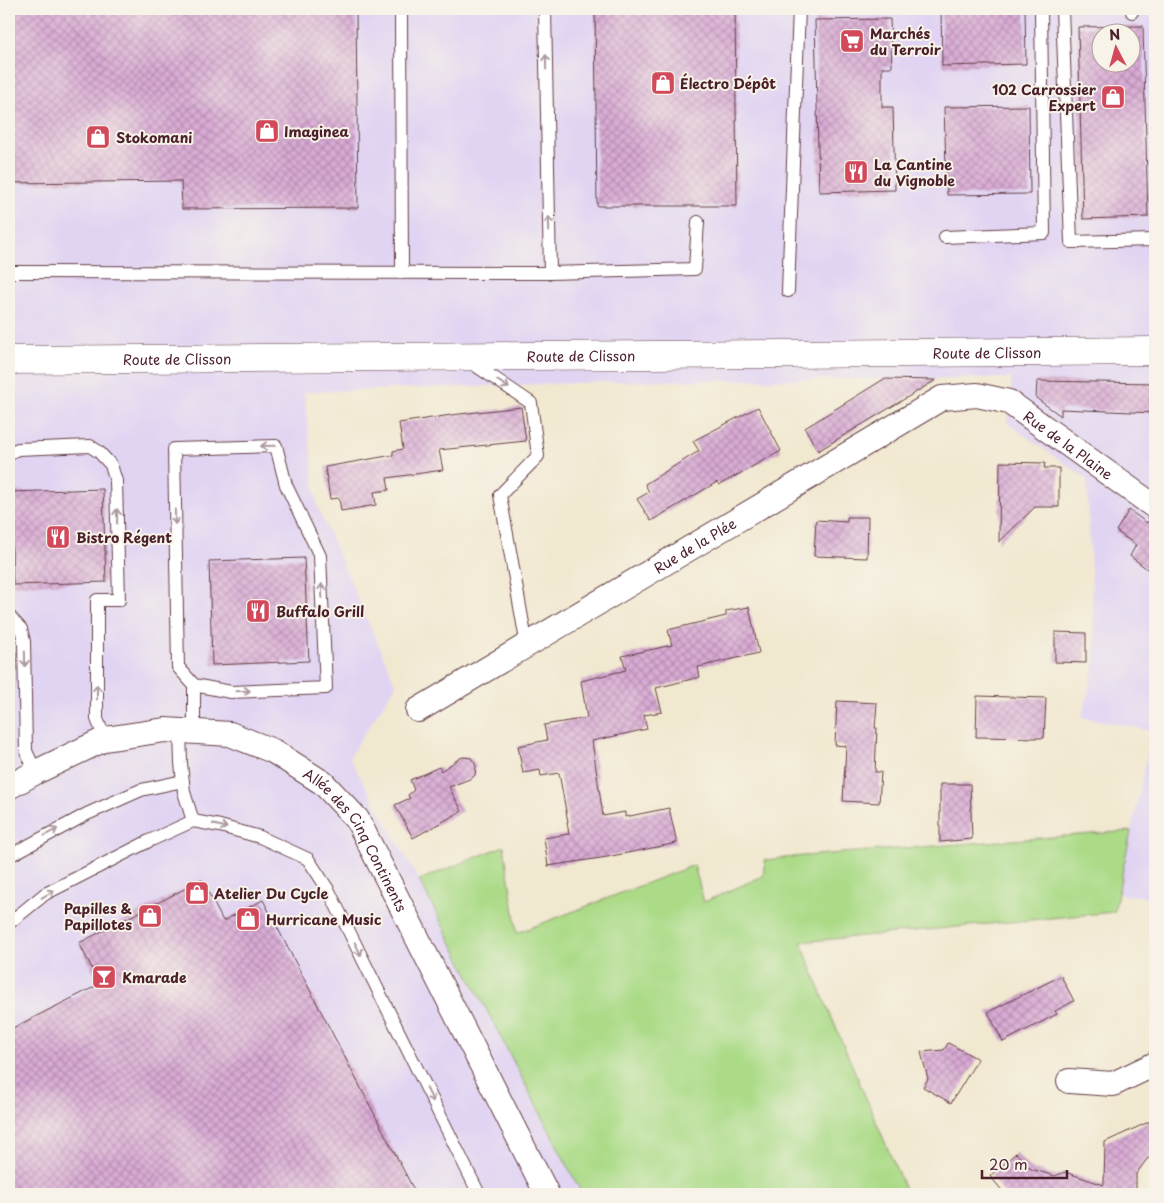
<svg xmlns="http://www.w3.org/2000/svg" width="1164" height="1203" viewBox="0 0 1164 1203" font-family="'Playpen Sans',sans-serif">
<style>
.built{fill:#e1d4f3;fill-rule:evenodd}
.green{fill:#acdb88;stroke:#7b7d5a}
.building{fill:url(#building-cross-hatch);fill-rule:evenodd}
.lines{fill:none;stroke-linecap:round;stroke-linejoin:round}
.lane-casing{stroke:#633d44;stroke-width:14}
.street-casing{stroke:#633d44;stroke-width:26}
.secondary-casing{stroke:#633d44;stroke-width:29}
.lane{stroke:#fff;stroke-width:12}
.street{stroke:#fff;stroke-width:24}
.secondary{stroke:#fff;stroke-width:28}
.oneway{stroke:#ae9aa0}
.labels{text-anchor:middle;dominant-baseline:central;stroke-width:4;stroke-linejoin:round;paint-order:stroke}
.poi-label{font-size:14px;font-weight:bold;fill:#4a1f2b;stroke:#f7f3e8;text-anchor:start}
.street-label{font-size:14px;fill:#4a1f2b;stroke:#f7f3e8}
</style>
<defs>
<pattern id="building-cross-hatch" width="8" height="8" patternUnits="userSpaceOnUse" patternTransform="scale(1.25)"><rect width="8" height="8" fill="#d9abd5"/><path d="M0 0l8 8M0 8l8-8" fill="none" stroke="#b28bad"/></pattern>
</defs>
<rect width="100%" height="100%" fill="#f7f3e8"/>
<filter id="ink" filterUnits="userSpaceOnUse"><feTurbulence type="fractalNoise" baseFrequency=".02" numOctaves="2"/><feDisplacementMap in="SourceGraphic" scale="10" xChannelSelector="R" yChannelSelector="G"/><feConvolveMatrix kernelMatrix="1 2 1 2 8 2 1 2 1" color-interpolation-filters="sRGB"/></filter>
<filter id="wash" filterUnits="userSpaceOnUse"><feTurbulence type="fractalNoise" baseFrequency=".0096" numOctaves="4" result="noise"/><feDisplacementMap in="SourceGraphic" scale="20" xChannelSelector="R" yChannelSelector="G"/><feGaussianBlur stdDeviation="1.12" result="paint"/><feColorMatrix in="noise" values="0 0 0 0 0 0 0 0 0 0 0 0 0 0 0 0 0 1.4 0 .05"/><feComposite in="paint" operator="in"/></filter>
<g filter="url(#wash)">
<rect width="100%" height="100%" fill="#f1e8d0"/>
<!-- built -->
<path class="built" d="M9,9h1146v889l-37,-4 34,-163 -70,-14 13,-55 -8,-183 -80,-56 5,-45 -378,3 -330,11 13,114 79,179 -47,72 70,123 128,246 35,68h-573zM1102,32h30v30h-30z"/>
<!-- green -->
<path class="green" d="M1131,831l-17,81 -313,30 27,67 79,185h-325l-35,-68 -128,-246 85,-34 13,87 177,-68 10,37 59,-26 2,-16 38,-4z"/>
<g id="blocks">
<!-- building -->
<path class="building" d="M9,9h347l2,199 -176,1 -1,-28 -172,2z
M595,9h140l2,197h-140z
M941,9h84l1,55 -84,2z
M890,19l2,48h-10v40h11l2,83 -76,2 -4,-172z
M1143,26l5,191 -65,2 -5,-192zM1102,32h30v30h-30z
M1029,106l1,88 -83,1 -3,-88z
M884,379l52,1 -118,71 -13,-23z
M1037,381l118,2v30l-94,-4v7l-25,-18z
M521,407l5,34 -87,9 4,20 -56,8 2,12 -15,2 2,13 -35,6 -2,-13 -9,1 -5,-32 68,-12v-4l10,-2 -4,-26 52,-8z
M758,407l23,44 -62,34 -2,-3 -66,39 -14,-22 12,-7 -4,-8 54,-33 -6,-10z
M1000,462l45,1 -1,5h15v39h-24l-36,35z
M103,489l3,93 -93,3 -3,-93z
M1129,510l18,13 3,-4 5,1v55l-25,-19 6,-11 -20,-14z
M847,517h21l-1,41 -53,-2 2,-36 31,2z
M304,558l5,103 -97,4 -3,-104z
M749,607l10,46 -61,14 2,10 -44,11 6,24 -18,3 3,14 -55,12 11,75 22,-4v5l44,-9 8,35 -70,14 -59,9 -4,-28 25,-4 -2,-12h1l-9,-49 -18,3 -1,-6 -17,3 -5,-27 29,-6 -3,-15 43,-7 -6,-37 45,-11 -4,-14 50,-11 -4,-15 58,-14v-5z
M1055,632l31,1v30l-31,-1z
M977,696l69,2 -2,40 -68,-1z
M837,701l40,2 -2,25h2l-2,44h6l-2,31 -36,-2 3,-55 -11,-1z
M464,757l7,1 3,4 2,4 -1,9 -3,3 -23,9 13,24 -49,27 -18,-33 15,-7 -2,-3 6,-5 -4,-10 29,-13 2,4 19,-13z
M940,784h30l2,55 -32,3z
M202,880l21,41 40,-21 153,294h-407v-164l91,-46 -21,-41z
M1061,976l13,25 -19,10 2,3 -54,28 -15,-30z
M948,1043l30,16 -27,44 -28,-16 5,-8 -7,-27 23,-2z
M1155,1119v36l-8,4 -11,15v20h-131l-15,-18 26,-23 15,16 24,7 10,-4 39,13 1,-43z"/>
</g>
</g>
<g filter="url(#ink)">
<use href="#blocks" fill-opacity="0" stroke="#633d44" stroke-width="1"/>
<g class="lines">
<defs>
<path id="lane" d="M401,9l1,264
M545,9l5,264
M1062,9l9,233 84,-2
M1132,9v3
M945,237l99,-4 -3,-224
M9,272l541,1 145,-4 3,-47
M788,291l11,-282
M469,361l62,42 7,53 -38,39 27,151
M9,455l2,-3 7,-3 72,-3 9,6 12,13 5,16 3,119h-22v119l8,20
M9,616l12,13 3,12 2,110 10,21
M180,731l1,32 3,29 9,29 27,5 40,11 48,22 21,32 150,303
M194,732v-47l-16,-18 -4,-218 102,-3 10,39 34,71 6,132 -95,4 -37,-7
M9,856l78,-42 54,-24 42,-9
M9,923l36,-29 104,-53 44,-20"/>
<g id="street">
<path id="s1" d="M418,710l524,-312 35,-3 32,7 146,105"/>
<path id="s2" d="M9,787l27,-15 69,-33 60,-9 65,4 43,17 50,32 34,36 190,375"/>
<path d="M1069,1081l44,3 42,-20"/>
</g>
<g id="secondary">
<path id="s3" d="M9,360l1146,-9"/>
</g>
</defs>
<!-- lane casing -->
<use href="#lane" class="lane-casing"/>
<!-- street casing -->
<use href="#street" class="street-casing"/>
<!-- secondary casing -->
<use href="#secondary" class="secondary-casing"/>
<!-- lane -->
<use href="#lane" class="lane"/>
<!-- street -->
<use href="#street" class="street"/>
<!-- secondary -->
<use href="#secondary" class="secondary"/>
</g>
<!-- one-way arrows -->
<defs><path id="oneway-shaft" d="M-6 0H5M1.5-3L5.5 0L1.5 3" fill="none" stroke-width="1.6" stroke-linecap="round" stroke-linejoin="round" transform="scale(1.25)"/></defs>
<g class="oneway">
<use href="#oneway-shaft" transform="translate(546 62) rotate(-91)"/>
<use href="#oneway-shaft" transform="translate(549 224) rotate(-91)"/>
<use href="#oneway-shaft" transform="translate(503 384) rotate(34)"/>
<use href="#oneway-shaft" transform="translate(268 446) rotate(179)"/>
<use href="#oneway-shaft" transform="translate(117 516) rotate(-91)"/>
<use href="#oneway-shaft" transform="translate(175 517) rotate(89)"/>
<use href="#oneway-shaft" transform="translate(322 591) rotate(-92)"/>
<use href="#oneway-shaft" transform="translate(25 659) rotate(89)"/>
<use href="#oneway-shaft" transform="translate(243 691) rotate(-2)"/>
<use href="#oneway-shaft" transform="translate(97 692) rotate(-90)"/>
<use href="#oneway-shaft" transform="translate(220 826) rotate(13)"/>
<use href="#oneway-shaft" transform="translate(51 832) rotate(-28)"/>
<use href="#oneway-shaft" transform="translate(48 894) rotate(-31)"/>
<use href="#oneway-shaft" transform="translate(358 949) rotate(64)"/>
<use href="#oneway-shaft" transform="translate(430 1095) rotate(64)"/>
</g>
</g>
<!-- icons -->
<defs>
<symbol id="supermarket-square" viewBox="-11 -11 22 22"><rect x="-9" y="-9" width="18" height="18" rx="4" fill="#d1495b" stroke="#f7f3e8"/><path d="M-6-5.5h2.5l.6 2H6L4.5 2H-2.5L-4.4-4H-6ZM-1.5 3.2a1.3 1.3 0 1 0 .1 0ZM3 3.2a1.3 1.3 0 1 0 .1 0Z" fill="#fff"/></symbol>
<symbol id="shop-square" viewBox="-11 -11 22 22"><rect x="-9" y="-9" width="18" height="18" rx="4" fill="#d1495b" stroke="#f7f3e8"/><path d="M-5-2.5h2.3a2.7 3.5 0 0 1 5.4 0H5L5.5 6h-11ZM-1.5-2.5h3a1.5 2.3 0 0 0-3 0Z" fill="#fff"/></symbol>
<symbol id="restaurant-square" viewBox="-11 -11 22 22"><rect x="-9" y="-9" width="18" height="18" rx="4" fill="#d1495b" stroke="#f7f3e8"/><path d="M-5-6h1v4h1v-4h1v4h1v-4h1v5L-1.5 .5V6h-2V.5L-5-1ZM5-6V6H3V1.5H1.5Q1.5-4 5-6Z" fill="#fff"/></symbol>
<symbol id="bar-square" viewBox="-11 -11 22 22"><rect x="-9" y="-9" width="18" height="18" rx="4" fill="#d1495b" stroke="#f7f3e8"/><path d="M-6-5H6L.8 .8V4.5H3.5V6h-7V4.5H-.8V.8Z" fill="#fff"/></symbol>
</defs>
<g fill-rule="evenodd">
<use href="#supermarket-square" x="838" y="27" width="28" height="28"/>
<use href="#shop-square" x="649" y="69" width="28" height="28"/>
<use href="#shop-square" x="1099" y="83" width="28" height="28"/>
<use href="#shop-square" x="253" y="117" width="28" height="28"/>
<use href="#shop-square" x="84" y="123" width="28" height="28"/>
<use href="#restaurant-square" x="842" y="158" width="28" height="28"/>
<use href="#restaurant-square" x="44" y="523" width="28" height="28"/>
<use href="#restaurant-square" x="244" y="597" width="28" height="28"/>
<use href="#shop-square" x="183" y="879" width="28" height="28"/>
<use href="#shop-square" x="136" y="902" width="28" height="28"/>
<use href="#shop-square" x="234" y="905" width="28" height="28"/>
<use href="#bar-square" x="90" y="963" width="28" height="28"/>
</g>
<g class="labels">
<!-- poi labels -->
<g class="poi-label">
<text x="870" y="33">Marchés<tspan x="870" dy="16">du Terroir</tspan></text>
<text x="680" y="83">Électro Dépôt</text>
<text x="1096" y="89" text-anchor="end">102 Carrossier<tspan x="1096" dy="16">Expert</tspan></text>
<text x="284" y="131">Imaginea</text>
<text x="116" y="137">Stokomani</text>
<text x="874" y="164">La Cantine<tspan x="874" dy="16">du Vignoble</tspan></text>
<text x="76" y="537">Bistro Régent</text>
<text x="276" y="611">Buffalo Grill</text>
<text x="214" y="893">Atelier Du Cycle</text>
<text x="132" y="908" text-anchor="end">Papilles &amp;<tspan x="132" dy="16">Papillotes</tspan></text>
<text x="266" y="919">Hurricane Music</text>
<text x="122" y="977">Kmarade</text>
</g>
<!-- street labels -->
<g class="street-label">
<text stroke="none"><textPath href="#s3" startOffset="978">Route de Clisson</textPath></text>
<text stroke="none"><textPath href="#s3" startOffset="572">Route de Clisson</textPath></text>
<text stroke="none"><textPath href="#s3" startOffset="168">Route de Clisson</textPath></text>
<text stroke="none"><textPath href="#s1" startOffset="751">Rue de la Plaine</textPath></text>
<text stroke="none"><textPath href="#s1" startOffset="322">Rue de la Plée</textPath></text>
<text stroke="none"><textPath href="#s2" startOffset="404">Allée des Cinq Continents</textPath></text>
</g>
</g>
<!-- margin -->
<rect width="1164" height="1203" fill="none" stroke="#f7f3e8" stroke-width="30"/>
<!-- north arrow -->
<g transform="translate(1116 48) rotate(354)"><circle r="24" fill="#f7f3e8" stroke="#b29e9c"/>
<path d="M0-4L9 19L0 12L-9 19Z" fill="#d1495b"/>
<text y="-8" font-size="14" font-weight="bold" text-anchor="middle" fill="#4a1f2b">N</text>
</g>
<!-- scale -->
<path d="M982 1170v8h85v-8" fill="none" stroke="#4a1f2b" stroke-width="2.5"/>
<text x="989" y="1170" font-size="15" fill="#4a1f2b" stroke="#f7f3e8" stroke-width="4" paint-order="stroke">20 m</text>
</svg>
